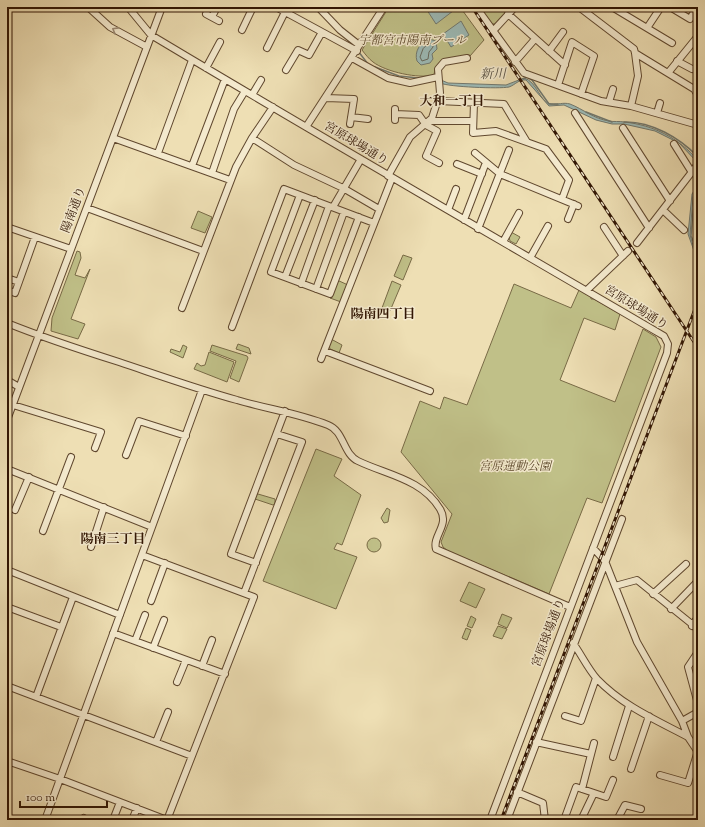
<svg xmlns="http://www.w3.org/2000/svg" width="705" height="827" viewBox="0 0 705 827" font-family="'Sorts Mill Goudy','Noto Serif JP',serif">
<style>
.green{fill:#c0c088;stroke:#786a46}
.water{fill:#9cbab6;stroke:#71786e}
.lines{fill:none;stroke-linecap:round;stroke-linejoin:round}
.shore{stroke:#66685c;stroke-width:1}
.stream{stroke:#71786e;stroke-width:1.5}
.minor-tunnel{stroke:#c8b791;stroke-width:6;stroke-dasharray:6 3;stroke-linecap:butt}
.minor-casing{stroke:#60482f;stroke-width:8}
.minor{stroke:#f4eace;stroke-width:6}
.rail-casing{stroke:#311503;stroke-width:3}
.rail{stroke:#f4eace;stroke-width:1.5;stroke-dasharray:4.5;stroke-linecap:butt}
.oneway{stroke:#9c8a73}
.labels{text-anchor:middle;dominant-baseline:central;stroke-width:3;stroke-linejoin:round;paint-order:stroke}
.park-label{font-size:12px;font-style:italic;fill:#5c482b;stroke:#f4eace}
.street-label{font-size:12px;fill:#311503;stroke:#f4eace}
.water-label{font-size:13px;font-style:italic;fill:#564f42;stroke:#f4eace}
.neighbourhood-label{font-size:13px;font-weight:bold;fill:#311503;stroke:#f4eace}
</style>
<rect width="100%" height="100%" fill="#eedfb4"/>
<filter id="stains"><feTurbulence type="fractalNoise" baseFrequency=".005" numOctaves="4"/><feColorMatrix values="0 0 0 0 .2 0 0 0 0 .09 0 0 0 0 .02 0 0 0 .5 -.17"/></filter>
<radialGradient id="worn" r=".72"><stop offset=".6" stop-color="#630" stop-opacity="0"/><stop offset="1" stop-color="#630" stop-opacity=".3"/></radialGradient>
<!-- green -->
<path class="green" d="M389,7h71l24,33 -14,16 -28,4 -7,9 -1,6c-15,4 -48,-3 -61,-13 -4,-3 -8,-8 -11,-12z
M480,7h31l-16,17h-3z
M198,211l14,6 -7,16 -14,-5z
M511,232l9,5 -4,7 -6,-3 -1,-4z
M77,251l3,1 1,6 -6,17 10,3 5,-9 -19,50 14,5 -7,15 -27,-8 1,-13z
M403,255l9,3 -9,22 -9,-4z
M337,280l11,5 -7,17 -11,-4z
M392,281l9,4 -11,26 -8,-3z
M514,284l57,24 8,-18 12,7v2h3l26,15 -5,16 -31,-12 -24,62 55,22 28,-73 13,8 5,10 -59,156 -15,-5 -38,96 -101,-43 -5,-4 -2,-5 11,-28 -51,-62 19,-51 20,8 4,-12 23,8z
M331,339l11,6 -3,8 -9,-4 -1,-4z
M238,344l11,4 2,6 -15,-5z
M183,345l4,2 -4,11 -13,-6 1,-3 9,3z
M212,345l35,11 1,2 -9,24 -9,-4 6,-17 -26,-10z
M209,352l25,10 -7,20 -33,-13 3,-6 4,3 4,-1z
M316,449l26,10 -8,17 27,19 -19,50 -5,-2 -3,6 23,8 -21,52 -73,-28z
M258,494l17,5v5l-2,1 -18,-6v-4z
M387,508l3,2 -2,12 -4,1 -3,-5z
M367 545a7 7 0 1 1 14 0a7 7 0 1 1-14 0Z
M469,582l16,7 -9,19 -16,-7z
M502,614l10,4 -5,10 -9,-4z
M471,616l5,3 -4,9 -5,-2z
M498,626l9,3 -5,10 -9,-3z
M466,628l5,2 -4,10 -5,-2z"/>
<!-- water -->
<path class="water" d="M425,7h26l2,4 -17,13z
M461,21l8,14 -18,12 -8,-13z
M429,39l7,2 1,8 -5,5 1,5 -3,4 -9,2 -4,-4c-3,-9 3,-19 12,-22z
M524,78c13,3 16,25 27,26 7,1 12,-2 19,0 13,5 24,15 39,17 5,1 10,0 15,1 30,3 54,16 74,38v3l-19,-20 -24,-12 -31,-7h-12l-16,-4 -32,-15 -15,1 -23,-26c-7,-1 -11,5 -17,7 -10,2 -60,0 -69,-4l1,-3 7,3 58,2z
M698,185l-5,12 -3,38 8,27 -10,-28 4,-40z"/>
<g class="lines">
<!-- shore -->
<path class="shore" d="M429,43l4,1v3l-4,5 -1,7 -6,2 -2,-4 3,-8z"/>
<!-- stream -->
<path class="stream" d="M282,7l4,2
M358,51l10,13
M375,67l24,9 19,2
M523,79l4,-2 5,3 17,24h9
M586,112l26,10
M624,122c27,-1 56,16 74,35
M698,190l-5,21 -2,25 7,16"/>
<!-- minor-tunnel -->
<path class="minor-tunnel" d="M628,251l9,-8"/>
<defs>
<path id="minor" d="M88,7l22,20 37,20
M128,7l23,28c170,102 342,201 513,301l4,8 -1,9 -177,467
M276,7l81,44
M318,7l22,23 19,15
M476,7l48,66 77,28 30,5 67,19
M579,7l55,42 1,4 59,36 4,6
M612,7l35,21
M661,7l-14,21 25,15
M670,7l20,12 7,-12
M206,14l13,7
M508,14l57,51
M212,17l5,-10
M242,30l11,-23
M493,31l22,-24
M267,48l18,-36
M549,51l14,-19
M352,58l36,20 22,5 28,-6
M677,61l15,8
M515,62l20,-23
M206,68l14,-26
M286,70l12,-20 11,5 13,-23
M668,73l30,-37
M558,85l14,-43 22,14 -13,38
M252,95l9,-15
M326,98l28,1 -4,25
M438,101l66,3 23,38
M609,102l4,-13
M474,103l-1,30 23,-2 50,18 23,31 -7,19
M631,106l7,-30 -3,-23
M575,113l74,115
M657,113l3,-10
M395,114l24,1 7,10 11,6 -11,25 13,7
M351,117l17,2
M395,120v-11
M429,121h44
M306,127l78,-120
M623,128l47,73
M113,138l117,42
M252,138l42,27 49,23 36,21
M674,144l17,27
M158,153l34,-93
M475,153l24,20
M457,164l25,10
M192,166l33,-87
M212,173l22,-64 11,-18
M500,174l78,32
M388,176l22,-39 22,-19 8,-25 -2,-24 6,-7 23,-4
M300,195l-29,77 59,22 29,-77
M333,207l28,-48
M87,208l116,43
M448,210l8,-21
M663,210l21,20
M568,219l6,-15
M464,220l21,-55
M7,227l64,22
M604,227l19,29
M478,229l31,-79
M503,242l16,-29
M637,243l61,-79
M530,258l18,-32
M285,277l30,-77
M7,278l12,4
M301,284l28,-78
M316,289l28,-77
M7,290l8,3 20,-56
M587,290l41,-39
M182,308l54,-141 16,-29 21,-31
M7,323c37,15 74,27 112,39 39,13 78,27 118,38 30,9 61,13 91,25 16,6 15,29 30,36 29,14 64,18 82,48 10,16 -8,27 -4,40l134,58
M232,327l52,-138 90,34
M325,351l105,40
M321,359l71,-181
M7,380l12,7
M13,405l88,27 -6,16
M7,420l155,-413
M126,455l13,-34 47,15
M7,469l145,58
M15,510l14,-33
M43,531l28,-74
M91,547l13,-40
M593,548l12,13 32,81 45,79 6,16 10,15
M142,555l112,42 -87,223
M256,563l-25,-9 54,-143
M7,570l113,45
M615,586l22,-6 61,49
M244,593l58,-151 -25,-8
M653,594l33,-30
M151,601l14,-38
M7,607l54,20
M671,609l27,-28
M692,626l6,-9
M113,633l112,41
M135,641l10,-26
M573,643c8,11 15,26 24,36 26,27 59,41 91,58
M153,648l11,-28
M698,652l-10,15 10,37
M202,666l10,-26
M177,682l9,-22
M7,686l185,70
M36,697l37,-100
M565,716l16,5 15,-43
M682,721l16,-9
M156,742l12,-30
M536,742l55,12
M613,757l16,-51
M7,761l53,18 107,41
M631,769l18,-53
M660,775l28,8 10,-32
M582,789l12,-46
M517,792l26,11 2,17
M660,819l15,1
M45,820l157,-430
M83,820l1,-2
M113,820l7,-18
M132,820l5,-12
M507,820l115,-301
M564,820l12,-33 18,6
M581,820l13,-27 12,4 7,-17
M617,820l8,-15 16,4"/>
</defs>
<!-- minor casing -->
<use href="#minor" class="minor-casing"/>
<!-- minor -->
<use href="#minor" class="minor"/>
<defs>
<path id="rail" d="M472,7l226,341
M501,820l197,-519"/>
</defs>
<!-- rail casing -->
<use href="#rail" class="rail-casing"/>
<!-- rail -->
<use href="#rail" class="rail"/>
</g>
<!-- one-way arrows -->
<defs><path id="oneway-chevron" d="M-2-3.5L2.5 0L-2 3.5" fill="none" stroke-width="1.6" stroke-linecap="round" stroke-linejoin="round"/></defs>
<use class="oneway" href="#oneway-chevron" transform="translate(115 30) rotate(-151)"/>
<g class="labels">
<!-- park labels -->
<g class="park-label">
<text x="412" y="41">宇都宮市陽南プール</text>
<text x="515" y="467">宮原運動公園</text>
</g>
<!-- street labels -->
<g class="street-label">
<text transform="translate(356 144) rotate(31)">宮原球場通り</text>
<text transform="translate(74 210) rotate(-69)">陽南通り</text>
<text transform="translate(636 308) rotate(32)">宮原球場通り</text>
<text transform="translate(549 633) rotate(-69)">宮原球場通り</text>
</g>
<!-- water labels -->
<g class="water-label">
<text transform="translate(493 75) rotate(-1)">新川</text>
</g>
<!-- neighbourhood labels -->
<g class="neighbourhood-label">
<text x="452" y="102">大和一丁目</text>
<text x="383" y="315">陽南四丁目</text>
<text x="113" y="540">陽南三丁目</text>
</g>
</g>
<!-- margin -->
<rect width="705" height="827" fill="none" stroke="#eedfb4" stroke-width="24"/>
<rect x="8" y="8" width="689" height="811" fill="none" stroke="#311503" stroke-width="2"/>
<rect x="12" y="12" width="681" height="803" fill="none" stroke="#311503"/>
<!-- scale -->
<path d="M20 801v6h87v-6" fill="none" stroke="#311503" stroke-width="2"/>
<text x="26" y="801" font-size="12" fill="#311503" stroke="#f4eace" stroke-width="3" paint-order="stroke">100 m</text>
<rect width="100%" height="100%" filter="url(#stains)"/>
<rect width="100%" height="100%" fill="url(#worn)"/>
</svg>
